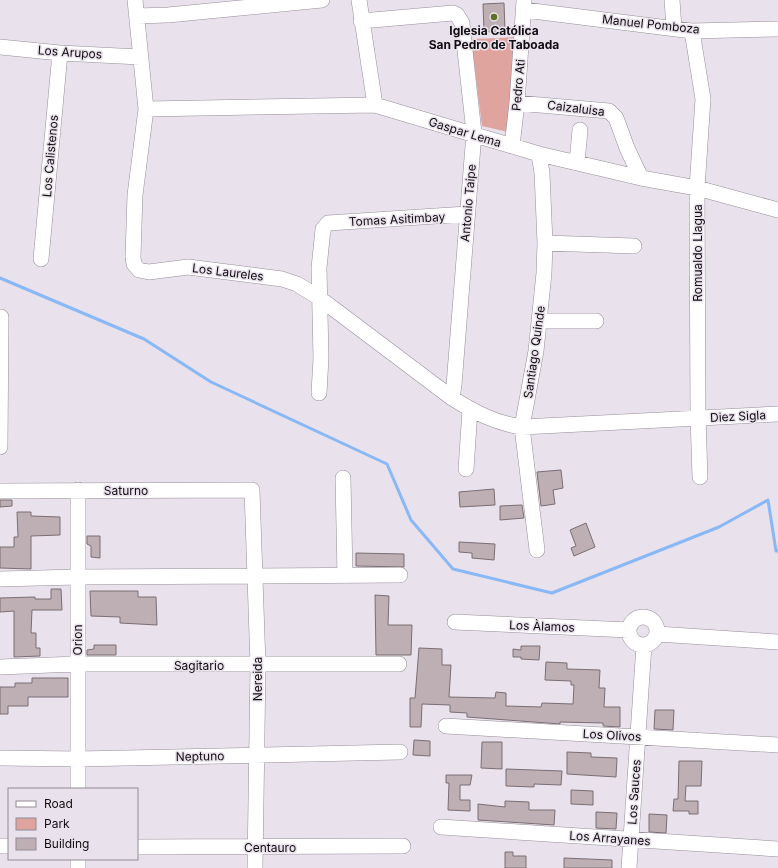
<svg xmlns="http://www.w3.org/2000/svg" width="778" height="868" viewBox="0 0 778 868" font-family="Inter,sans-serif">
<style>
.green{fill:#e0a49f}
.lines{fill:none;stroke-linecap:round;stroke-linejoin:round}
.stream{stroke:#89b8f6;stroke-width:3}
.building{fill:#bdafb4;stroke:#7a6e73}
.minor-casing{stroke:#968e98;stroke-width:16}
.minor{stroke:#fff;stroke-width:15}
.poi-dot{fill:#60711f;stroke:#e9e1eb;stroke-width:1.5}
.labels{text-anchor:middle;dominant-baseline:central;stroke-width:3;stroke-linejoin:round;paint-order:stroke}
.street-label{font-size:12px;fill:#100d11;stroke:#e9e1eb}
.poi-label{font-size:12px;font-weight:bold;fill:#100d11;stroke:#e9e1eb}
</style>
<rect width="100%" height="100%" fill="#e9e1eb"/>
<!-- green -->
<path class="green" d="M519,37l-11,95 -26,-6 -11,-87z"/>
<g class="lines">
<!-- stream -->
<path class="stream" d="M0,278l144,61 67,43 176,82 24,56 42,49 99,24 167,-66 49,-27 8,51h2"/>
</g>
<!-- building -->
<path class="building" d="M504,3l1,28 -21,1 -1,-28z
M561,470l2,18 -10,2 2,14 -14,2 -4,-34z
M494,489l1,16 -35,2 -1,-15z
M0,500h12v6l-12,1z
M522,505l2,13 -24,2v-14z
M17,512h14v4l29,1v18l-29,1v33l-31,-1v-21h14v-10h4z
M586,523l9,24 -21,9 -3,-8 5,-2 -6,-16z
M87,536h13v22l-9,-1v-11l-4,-2z
M459,542l36,2 -1,16 -22,-2v-5l-13,-1z
M356,553l48,1v13l-48,-1z
M51,589h10l1,21h-30l-1,23h5v15h4v8l-26,1v-46l-14,1v-14l35,-1v2h16z
M90,591h48v6h18l1,28 -37,-2v-6l-29,-1z
M375,595l14,1 -1,29h24l-1,30h-35z
M94,645h22v10h-29v-5l7,-1z
M521,646h19l-1,14 -18,-1v-2h-8v-8l8,1z
M419,648l23,1v16h9l-2,32 46,1 1,-6 10,1v13l35,1 1,-4 31,1 1,-19h-3v-4l-26,-1 1,-18 21,1v6l33,1 -1,18h6l-1,19h16v20l-17,-1v-3l-43,-1v2l-93,-7v-4l-17,-1v-7l-28,-1 -1,23h-11v-29h5z
M32,678h36v19h-40v9h-20v8h-8v-27h15v-4h17z
M655,710h19l-1,20 -19,-1z
M414,740l16,1v15l-17,-1z
M482,742h20v27l-21,-1z
M567,752l24,1v4l26,1 -1,19 -49,-3z
M679,761h23l-1,25h-15l-1,15h13v13h-9v-3h-16l1,-12h4z
M506,769l56,2 -1,14 -27,-1v3l-28,-1z
M446,775h26l-2,10h-10v15h10v11l-22,-1 1,-27h-3z
M571,790l22,1v14l-22,-1z
M505,801l24,1v8h26l-1,15 -76,-5v-16l27,3z
M596,812l21,1 -1,16 -20,-1z
M649,814l18,1 -1,18 -17,-1z
M505,852h8v4h13v12h-21z
M564,858l48,2v8h-48z"/>
<g class="lines">
<defs>
<path id="minor" d="M135,0l11,109 -11,86 -2,62 1,7 5,6 10,2 39,-5 94,12 15,5 21,13 134,101c22,14 43,25 70,29l256,-13
M359,0l16,105
M672,0l2,28
M525,10l167,21 86,-2
M137,16l31,-1 154,-15
M361,21l92,-8 4,2 5,8 12,110 -20,252 -2,13
M692,31l11,68 -6,89 1,229 2,60
M0,47l60,6 80,4
M517,103l92,8 7,7 11,30 14,30
M146,109l229,-4 164,49 102,24 56,10 81,22
M512,146l5,-43 7,-102
M577,163l3,-33
M545,243l89,3
M41,259l19,-206
M0,317h1l-1,130
M539,321h57
M319,393l2,-35 -2,-90 4,-39 5,-6 139,-9
M466,469l4,-59
M343,478l2,98
M0,491l252,-1 6,175 -3,203
M537,550l-15,-123 14,-76 8,-78 1,-30 -3,-70 -3,-19
M0,579l78,-2 322,-2
M629 631a14 14 0 1 1 28 0a14 14 0 1 1-28 0Z
M455,622l174,8
M657,634l121,8
M0,667l77,-3h322
M446,726l332,19
M0,758l78,1 322,-7
M78,789v-299
M441,827l337,22
M0,846h9
M137,847l266,-1
M78,868v-9
M629,868l15,-223"/>
</defs>
<!-- minor casing -->
<use href="#minor" class="minor-casing"/>
<!-- minor -->
<use href="#minor" class="minor"/>
</g>
<!-- markers -->
<circle class="poi-dot" cx="494" cy="17" r="4"/>
<g class="labels">
<!-- street labels -->
<g class="street-label">
<text transform="translate(651 24) rotate(6)">Manuel Pomboza</text>
<text transform="translate(70 52) rotate(4)">Los Arupos</text>
<text transform="translate(518 85) rotate(-85)">Pedro Ati</text>
<text transform="translate(576 108) rotate(7)">Caizaluisa</text>
<text transform="translate(465 132) rotate(17)">Gaspar Lema</text>
<text transform="translate(50 156) rotate(-85)">Los Calistenos</text>
<text transform="translate(468 203) rotate(-85)">Antonio Taipe</text>
<text transform="translate(397 219) rotate(-3)">Tomas Asitimbay</text>
<text transform="translate(697 253) rotate(-90)">Romualdo Llagua</text>
<text transform="translate(228 272) rotate(7)">Los Laureles</text>
<text transform="translate(534 352) rotate(-82)">Santiago Quinde</text>
<text transform="translate(738 416) rotate(-3)">Diez Sigla</text>
<text x="126" y="490">Saturno</text>
<text transform="translate(542 626) rotate(2)">Los Àlamos</text>
<text transform="translate(77 640) rotate(-90)">Orion</text>
<text x="199" y="665">Sagitario</text>
<text transform="translate(257 679) rotate(-90)">Nereida</text>
<text transform="translate(612 735) rotate(3)">Los Olivos</text>
<text transform="translate(200 756) rotate(-1)">Neptuno</text>
<text transform="translate(634 792) rotate(-86)">Los Sauces</text>
<text transform="translate(610 838) rotate(4)">Los Arrayanes</text>
<text x="270" y="847">Centauro</text>
</g>
<!-- poi labels -->
<g class="poi-label">
<text x="494" y="30">Iglesia Católica<tspan x="494" dy="14">San Pedro de Taboada</tspan></text>
</g>
</g>
<!-- legend -->
<rect x="8" y="788" width="130" height="72" fill="#e9e1eb" stroke="#928c94"/>
<rect x="16" y="801" width="20" height="6" fill="#ffffff" stroke="#928c94"/>
<text x="44" y="808" font-size="12" fill="#100d11">Road</text>
<rect x="16" y="818" width="20" height="12" fill="#e0a49f" stroke="#928c94"/>
<text x="44" y="828" font-size="12" fill="#100d11">Park</text>
<rect x="16" y="838" width="20" height="12" fill="#bdafb4" stroke="#928c94"/>
<text x="44" y="848" font-size="12" fill="#100d11">Building</text>
</svg>
